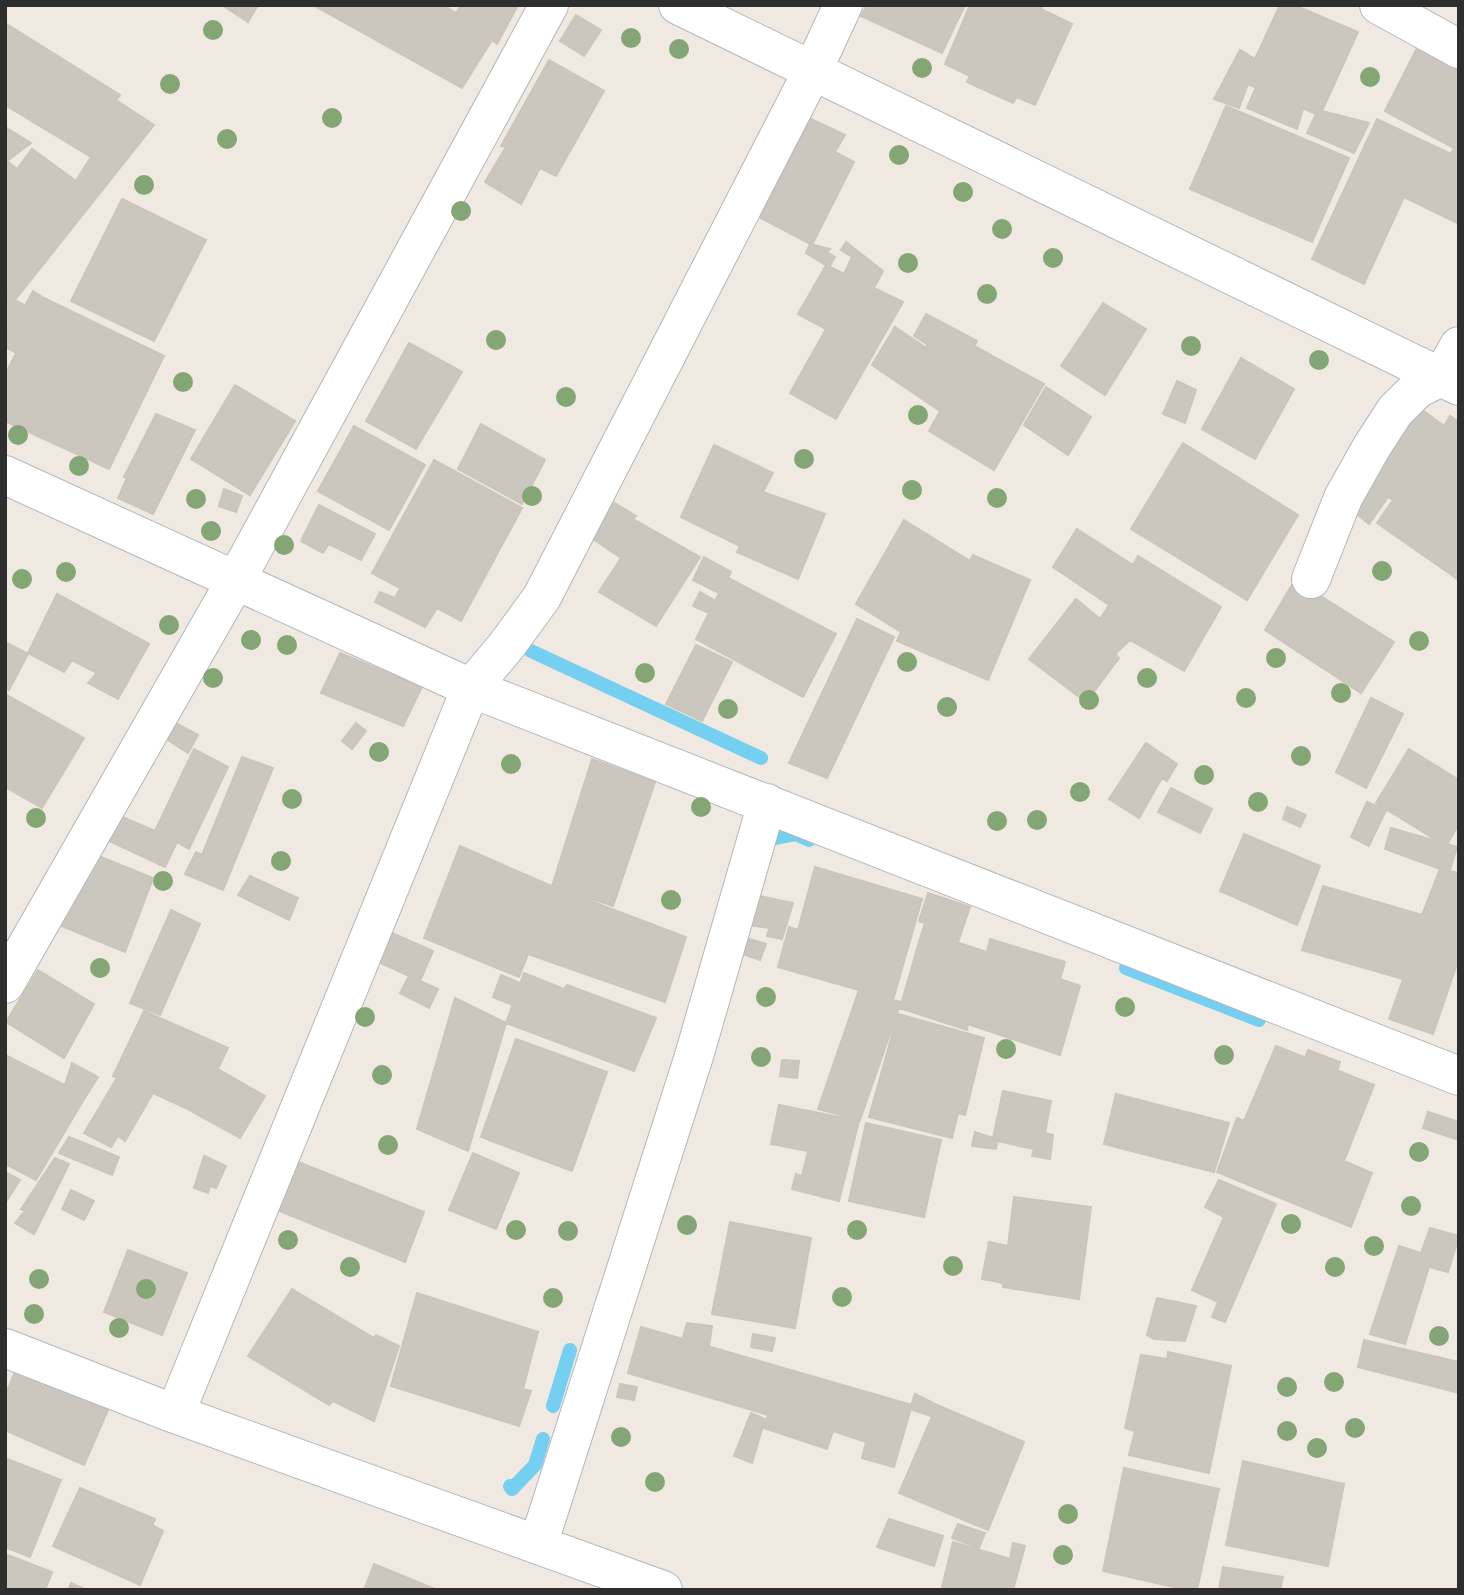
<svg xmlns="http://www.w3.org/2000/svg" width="1464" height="1595" viewBox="0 0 1464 1595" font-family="'Archivo Narrow',sans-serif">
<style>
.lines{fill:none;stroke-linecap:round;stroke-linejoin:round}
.stream{stroke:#75cff0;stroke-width:14}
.building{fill:#cbc7bf;stroke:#cbc5ba;stroke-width:2}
.minor-casing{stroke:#b4b7c1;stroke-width:40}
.minor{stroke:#fff;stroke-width:38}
.tree{fill:#84a574}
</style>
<rect width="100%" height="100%" fill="#efe9e1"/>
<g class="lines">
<!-- stream -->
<path class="stream" d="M531,651l230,107
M776,838l20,-4 13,6
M1126,968l133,52
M553,1406l17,-56
M510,1486l2,3 23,-24 8,-26"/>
</g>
<!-- building -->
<path class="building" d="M222,5h36l-10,17z
M313,5h130l13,8 5,-8h57l-21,39 -5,-4 -30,48z
M867,5h98l-23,48 -81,-37z
M970,5h73l-2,4 31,15 -37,81 -18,-8 -4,6 -46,-21 3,-6 -25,-12z
M1280,5h14l64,27 -36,79 47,12 -15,30 -47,-20 9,-19 -68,-30 -9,24 -25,-9 26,-49 15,9z
M576,15l25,15 -17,26 -24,-15z
M5,23l115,72 -4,5 38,25 -139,175 -10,-7v-166l26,16 -24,18 10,8 15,-20 44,32 15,-24 -86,-52z
M1418,46l41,21v157l-55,-27 -40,87 -52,-25 65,-140 74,35 3,-6 -69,-37z
M549,60l55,31 -48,85 -16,-8 -19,36 -36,-22 21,-35 -5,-1z
M1255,89l48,20 -6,20 -50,-21z
M1226,106l123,52 -37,84 -122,-53z
M811,119l34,16 -10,17 19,10 -42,83 -53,-28z
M122,199l84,41 -52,101 -83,-40z
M846,242l37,29 -9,17 -30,-14 8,-17 -11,-7z
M810,244l20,5 -3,3 8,5 -6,10 -23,-14z
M826,265l77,37 -67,117 -46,-26 36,-64 -28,-15z
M33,291l11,7 -28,55 -11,-6v-4z
M5,295l21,11 -21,33z
M44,298l120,58 -55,113 -104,-48v-46z
M1103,303l43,26 -41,66 -44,-29z
M926,314l51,27 -37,70 -68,-46 23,-38 30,20 3,-2 -14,-9z
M409,343l53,29 -46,77 -50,-28z
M976,347l68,37 -50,86 -65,-39z
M1241,358l53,31 -39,70 -53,-30z
M1177,381l19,9 -11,33 -22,-9z
M235,385l60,36 -45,74 -59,-36z
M1046,387l45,30 -23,38 -44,-30z
M1412,402l32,24 6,-10 9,6v158l-82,-57 16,-23 -5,-3 -19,27 -23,-19z
M156,414l39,16 -42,84 -35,-16 9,-20 -3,-1z
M481,424l64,36 -23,44 -64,-35z
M354,426l71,39 -36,65 -71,-39z
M1183,443l115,72 -51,85 -116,-71z
M714,445l59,28 -10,19 62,22 -27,65 -61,-27 3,-6 -59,-29z
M434,460l88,48 -61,113 -89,-48z
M224,489l18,7 -6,16 -17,-6z
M610,500l26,16 -3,3 67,38 -44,69 -57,-34 22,-34 -31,-21z
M319,505l56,29 -14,26 -32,-16 -6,9 -22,-12z
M904,520l66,41 3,-6 57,25 -42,100 -91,-39 4,-9 -45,-28z
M1077,529l56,36 5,-9 83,51 -37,64 -54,-31 -15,14 4,4 -33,44 -57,-43 47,-60 24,20 9,-14 -56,-38z
M704,557l27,15 -3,6 108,56 -33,63 -107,-58 23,-46 -26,-13z
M1295,580l99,62 -33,51 -96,-63z
M400,588l37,20 -12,19 -50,-25 5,-10 15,6z
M700,592l16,9 -7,12 -16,-7z
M57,594l92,50 -31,55 -30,-16 9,-10 -25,-13 -8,12 -36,-19z
M857,619l37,18 -67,141 -38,-15z
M5,642l23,12 -19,36 -4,-2z
M696,645l36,17 -30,59 -36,-17z
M340,653l82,34 -19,39 -82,-33z
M5,694l79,44 -42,70 -37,-21z
M1371,698l32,16 -37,74 -30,-16z
M356,723l10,8 -14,18 -10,-8z
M177,724l21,11 -10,18 -20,-13z
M1146,743l31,21 -10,17 -5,-3 -23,40 -30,-19z
M194,749l34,18 -39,82 -12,-7 -12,25 -60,-28 13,-24 37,16z
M1409,749l50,31v44l-13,22 -70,-43z
M242,757l31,11 -50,122 -38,-16 11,-22 6,3z
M592,759l63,23 -42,124 -61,-20z
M1171,788l41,21 -12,24 -42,-21z
M1367,802l19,8 -17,36 -18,-9z
M1287,807l19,8 -6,12 -17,-8z
M1391,828l66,19 -7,23 -10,-1 -55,-20z
M1244,834l76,32 -23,59 -77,-34z
M460,846l96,42 130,49 -21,65 -137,-48 -9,23 -95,-39z
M86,851l67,27 -28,74 -71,-29z
M815,867l107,32 -29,101 8,2 -41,118 -42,-11 41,-119 -81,-23 11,-40 9,3z
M1440,869l19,4v85l-26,76 -44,-15 14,-40 -101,-29 21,-64 99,29z
M250,876l48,22 -9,22 -51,-25z
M928,893l42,14 -15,44 -36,-9 6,-19 -6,-2z
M750,894l43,9 -11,36 -15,-3 2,-8 -29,-4z
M171,910l29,14 -40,91 -30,-12z
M383,929l50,22 -13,30 18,8 -9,19 -29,-15 9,-17 -39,-18z
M743,937l23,7 -6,16 -23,-8z
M990,939l75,23 -5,17 20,7 -20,69 -92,-31 -1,6 -67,-22 19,-66 36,9 4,-8 28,9z
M38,970l56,34 -30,54 -58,-36z
M524,973l40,16 3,-4 89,33 -22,53 -128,-48z
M501,975l19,8 -8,22 -19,-8z
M455,998l51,25 -38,128 -51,-22z
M144,1011l84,37 -32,65 -43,-20 -28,48 -7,-5 -7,11 -27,-14 33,-55 -4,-2z
M898,1014l86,24 -19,77 -7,-2 -6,25 -83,-21z
M516,1039l91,33 -35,99 -91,-34z
M1276,1046l98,39 -30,76 28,12 -21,54 -134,-55 20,-54 7,3z
M1308,1050l32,12 -3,9 -32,-13z
M5,1055l81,41 -50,84 -31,-16z
M782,1060l17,1 -2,17 -17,-2z
M72,1063l26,14 -12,19 -21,-11z
M218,1069l47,27 -25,42 -47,-26z
M1003,1091l48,10 -6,32 8,2 -3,24 -18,-3 2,-7 -37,-8 -1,8 -24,-3 3,-14 18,6z
M1116,1094l113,29 -15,49 -110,-28z
M779,1105l80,16 -20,80 -47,-12 4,-15 6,2 6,-25 -37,-7z
M1428,1112l31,10v18l-36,-12z
M866,1123l75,17 -17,77 -75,-16z
M69,1137l50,20 -7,18 -53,-22z
M473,1153l46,20 -23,56 -47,-19z
M204,1156l22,10 -10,22 -6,-2 -2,7 -14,-5z
M55,1158l14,6 -35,70 -19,-11 10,-12 -4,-2z
M291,1159l133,53 -19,50 -133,-54z
M5,1172l15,8 -15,23z
M1219,1180l57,24 -51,118 -13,-5 6,-15 -26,-12 32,-73 -19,-10z
M71,1190l23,11 -10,19 -22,-11z
M1014,1197l77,10 -12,92 -76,-12v-4l-21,-4 7,-37 19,4z
M730,1222l81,16 -16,90 -83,-14z
M1430,1228l29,8 -11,36 -19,-5 -24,77 -35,-10 29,-88 22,7z
M128,1250l59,23 -25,62 -58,-23z
M292,1289l82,49 2,-3 23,11 -25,75 -41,-20 -4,4 -81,-49z
M417,1293l121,39 -15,57 8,2 -12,35 -128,-40z
M1157,1298l39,8 -11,35 -31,-2 -7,-4z
M687,1323l25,3 -3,21 -27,-7z
M641,1327l271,78 -18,62 -32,-9 4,-16 -33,-11 -6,18 -63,-21 4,-13 -140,-42z
M753,1334l22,4 -3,13 -21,-4z
M1364,1340l95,22v31l-101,-26z
M1168,1352l63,14 -22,107 -80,-18 6,-24 -10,-3 16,-73 26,4z
M16,1369l92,41 -24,55 -79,-35v-43l3,2z
M620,1384l17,3 -3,13 -17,-3z
M915,1394l22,11 -6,11 -21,-7z
M937,1405l87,37 -36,88 -89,-37z
M751,1413l14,6 -13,44 -18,-7z
M5,1458l56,22 -31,77 -25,-10z
M1243,1461l101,23 -16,82 -102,-21z
M1124,1468l95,21 -22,101h-10l-84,-19z
M80,1488l75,31 -26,61 -76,-34z
M889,1519l54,17 -9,30 -57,-19z
M958,1524l27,9 -6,15 -27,-10z
M152,1525l11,6 -23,54 -11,-5z
M953,1542l57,17 3,-16 12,3 -12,44h-62l-9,-3z
M5,1554l47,18 -7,18h-40z
M374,1564l63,26h-73z
M1223,1567l60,10 -3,13h-61z
M71,1583l15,7h-18z"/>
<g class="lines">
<defs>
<path id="minor" d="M678,5l781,381
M1379,5l80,44
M5,475l466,213 988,388
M1311,579l32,-81 28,-50 24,-37 22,-22 24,-12 18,-31
M5,984l231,-404 313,-575
M5,1348l170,66 488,176
M175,1414l296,-726 36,-43 35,-48 270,-525 31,-67
M538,1545l156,-489 73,-253"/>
</defs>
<!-- minor casing -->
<use href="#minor" class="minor-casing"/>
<!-- minor -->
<use href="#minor" class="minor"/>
</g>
<!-- trees -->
<g class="tree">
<circle cx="213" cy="30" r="10"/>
<circle cx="631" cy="38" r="10"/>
<circle cx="679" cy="49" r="10"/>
<circle cx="922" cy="68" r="10"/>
<circle cx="1370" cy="77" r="10"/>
<circle cx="170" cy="84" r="10"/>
<circle cx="332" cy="118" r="10"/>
<circle cx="227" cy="139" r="10"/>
<circle cx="899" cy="155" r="10"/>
<circle cx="144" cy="185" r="10"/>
<circle cx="963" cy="192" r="10"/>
<circle cx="461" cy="211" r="10"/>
<circle cx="1002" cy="229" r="10"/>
<circle cx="1053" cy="258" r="10"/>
<circle cx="908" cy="263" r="10"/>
<circle cx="987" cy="294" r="10"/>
<circle cx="496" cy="340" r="10"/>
<circle cx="1191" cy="346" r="10"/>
<circle cx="1319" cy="360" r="10"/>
<circle cx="183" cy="382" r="10"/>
<circle cx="566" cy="397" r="10"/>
<circle cx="918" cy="415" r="10"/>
<circle cx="18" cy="435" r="10"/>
<circle cx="804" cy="459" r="10"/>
<circle cx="79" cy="466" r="10"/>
<circle cx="912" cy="490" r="10"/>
<circle cx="532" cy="496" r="10"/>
<circle cx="997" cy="498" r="10"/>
<circle cx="196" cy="499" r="10"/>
<circle cx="211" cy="531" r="10"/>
<circle cx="284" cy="545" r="10"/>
<circle cx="1382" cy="571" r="10"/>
<circle cx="66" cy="572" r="10"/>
<circle cx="22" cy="579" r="10"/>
<circle cx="169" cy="625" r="10"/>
<circle cx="251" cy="640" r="10"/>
<circle cx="1419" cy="641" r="10"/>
<circle cx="287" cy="645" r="10"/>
<circle cx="1276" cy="658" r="10"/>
<circle cx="907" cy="662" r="10"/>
<circle cx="645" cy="673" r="10"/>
<circle cx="213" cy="678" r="10"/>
<circle cx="1147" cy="678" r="10"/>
<circle cx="1341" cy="693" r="10"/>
<circle cx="1246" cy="698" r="10"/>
<circle cx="1089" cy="700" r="10"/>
<circle cx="947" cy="707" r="10"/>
<circle cx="728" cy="709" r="10"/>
<circle cx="379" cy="752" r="10"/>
<circle cx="1301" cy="756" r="10"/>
<circle cx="511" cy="764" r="10"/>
<circle cx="1204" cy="775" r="10"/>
<circle cx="1080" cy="792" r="10"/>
<circle cx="292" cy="799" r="10"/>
<circle cx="1258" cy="802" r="10"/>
<circle cx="701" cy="807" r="10"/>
<circle cx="36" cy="818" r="10"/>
<circle cx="1037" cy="820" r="10"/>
<circle cx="997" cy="821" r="10"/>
<circle cx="281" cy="861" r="10"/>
<circle cx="163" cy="881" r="10"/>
<circle cx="671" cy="900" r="10"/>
<circle cx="100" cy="968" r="10"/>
<circle cx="766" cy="997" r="10"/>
<circle cx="1125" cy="1007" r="10"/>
<circle cx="365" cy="1017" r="10"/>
<circle cx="1006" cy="1049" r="10"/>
<circle cx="1224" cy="1055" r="10"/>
<circle cx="761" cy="1057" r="10"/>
<circle cx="382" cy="1075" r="10"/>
<circle cx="388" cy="1145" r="10"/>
<circle cx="1419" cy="1152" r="10"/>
<circle cx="1411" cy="1206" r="10"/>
<circle cx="1291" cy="1224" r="10"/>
<circle cx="687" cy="1225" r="10"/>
<circle cx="516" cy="1230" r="10"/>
<circle cx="857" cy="1230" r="10"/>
<circle cx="568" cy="1231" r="10"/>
<circle cx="288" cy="1240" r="10"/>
<circle cx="1374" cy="1246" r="10"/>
<circle cx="953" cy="1266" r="10"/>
<circle cx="350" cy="1267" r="10"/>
<circle cx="1335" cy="1267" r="10"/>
<circle cx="39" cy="1279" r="10"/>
<circle cx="146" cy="1289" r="10"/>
<circle cx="842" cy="1297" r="10"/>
<circle cx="553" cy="1298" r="10"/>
<circle cx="34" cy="1314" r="10"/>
<circle cx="119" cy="1328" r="10"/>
<circle cx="1439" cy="1336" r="10"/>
<circle cx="1334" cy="1382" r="10"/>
<circle cx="1287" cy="1387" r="10"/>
<circle cx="1355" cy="1428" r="10"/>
<circle cx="1287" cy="1431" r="10"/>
<circle cx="621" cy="1437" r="10"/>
<circle cx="1317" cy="1448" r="10"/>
<circle cx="655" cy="1482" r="10"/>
<circle cx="1068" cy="1514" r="10"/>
<circle cx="1063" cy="1555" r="10"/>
</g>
<!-- border -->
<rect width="1464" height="1595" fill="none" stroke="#2e2e2e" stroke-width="14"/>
</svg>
